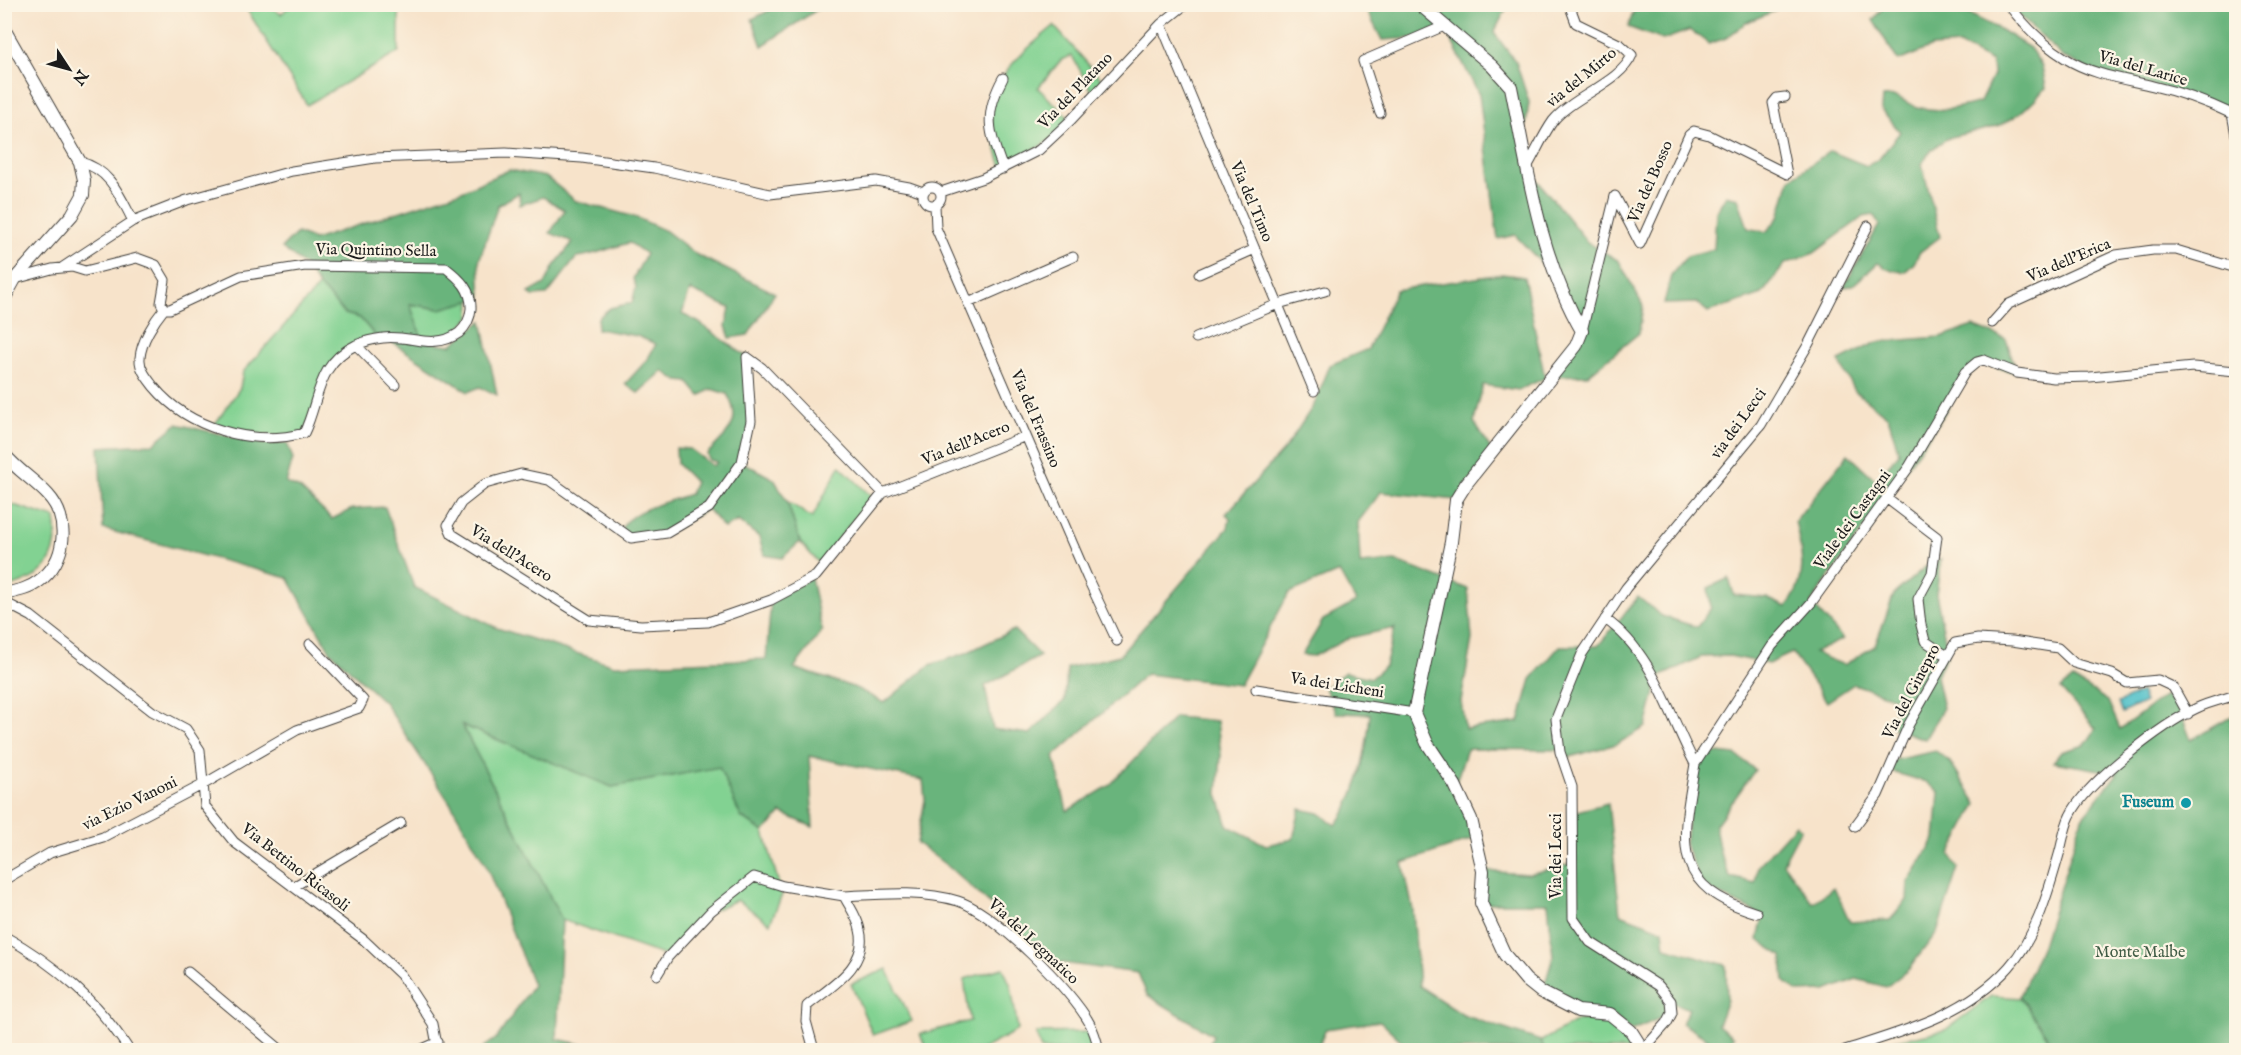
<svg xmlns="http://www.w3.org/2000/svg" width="2241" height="1055" viewBox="0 0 2241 1055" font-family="'IM FELL English',serif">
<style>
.green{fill:#82d292;stroke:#4f7757;stroke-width:1.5}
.forest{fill:#69b47c;stroke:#42684c;stroke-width:1.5;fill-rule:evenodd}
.water{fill:#54c2ca;stroke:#386f73;stroke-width:1.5}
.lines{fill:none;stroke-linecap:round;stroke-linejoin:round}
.street-casing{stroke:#3d3a36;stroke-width:11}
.secondary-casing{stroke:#3d3a36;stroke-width:14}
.street{stroke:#fff;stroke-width:9}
.secondary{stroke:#fff;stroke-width:12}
.culture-dot{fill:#0f9aa8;stroke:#fcf5e5;stroke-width:2}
.labels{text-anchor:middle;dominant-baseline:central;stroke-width:4.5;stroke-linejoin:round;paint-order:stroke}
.street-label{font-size:16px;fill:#1c1c1c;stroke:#fcf5e5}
.culture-label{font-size:16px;font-weight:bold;fill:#0d838f;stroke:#fcf5e5;text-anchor:end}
.park-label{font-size:16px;fill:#405c45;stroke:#fcf5e5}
</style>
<rect width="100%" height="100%" fill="#fcf5e5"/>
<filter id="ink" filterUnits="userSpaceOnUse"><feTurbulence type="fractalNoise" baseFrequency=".0167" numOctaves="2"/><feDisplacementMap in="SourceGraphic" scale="12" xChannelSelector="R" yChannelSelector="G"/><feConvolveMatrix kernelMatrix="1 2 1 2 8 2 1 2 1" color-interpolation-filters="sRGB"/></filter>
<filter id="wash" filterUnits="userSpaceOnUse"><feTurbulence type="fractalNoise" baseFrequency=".008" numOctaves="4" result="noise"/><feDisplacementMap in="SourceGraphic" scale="24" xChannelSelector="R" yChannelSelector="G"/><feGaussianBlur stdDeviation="1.35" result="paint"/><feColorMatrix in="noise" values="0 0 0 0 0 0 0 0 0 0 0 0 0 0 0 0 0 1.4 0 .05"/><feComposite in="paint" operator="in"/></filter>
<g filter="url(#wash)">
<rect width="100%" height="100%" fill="#f7e3ca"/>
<!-- green -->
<path class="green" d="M244,5h24l13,9 10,-9h108v47l-92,53z
M1054,26l51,57 -11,12 -22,-39 -11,4 -23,28 33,32 -16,17 -52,32c-7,-17 -15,-56 -10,-73 8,-27 40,-53 61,-70z
M319,286l26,28 15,4 18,21 -45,23 -29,71 -19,5 -72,-11 27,-39 3,-16z
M471,300l-1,17 -21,22 -27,3 -12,-38 29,5z
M840,466l32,31 -53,66 -19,-21 -13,-41 25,17z
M4,502l51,16c6,41 -11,62 -51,70z
M462,725l150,62 107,-20 22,50 23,15 18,63 -12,28 -33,-23 -26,11 -43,46 -106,-37z
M1003,968l8,18 7,44 -37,20h-54l-7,-16 50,-13 -6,-42z
M887,969l25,52 -39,14 -22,-51z
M1991,996l30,2 35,52h-190l26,-9 53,-11z
M1579,1020c29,0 45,4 57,30h-91l-4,-9z
M1088,1032l4,18h-51l-5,-17z"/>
<!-- forest -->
<path class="forest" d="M780,5h44l-62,41 -10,-27z
M1364,5h144l-14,28 22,29 13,40 -6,44 4,21 60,75 32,19 24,45 -4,27 -51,42 -37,1 33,-50 -26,-45 -43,-46 -17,4 -19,-144 -35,-69 -29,12 -33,2z
M1636,5v-1l141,1 -2,6 -28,11 -21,16 -17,6 -19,-14 -27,10 -35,-13z
M1885,5h66l50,25 29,18 12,18 4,22c-12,12 -24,26 -40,34 -34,18 -62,2 -84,42l18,73 -20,15 -6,11 -9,9 -18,-3 -9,-6 -25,22 -10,3 36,-63 -5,-10 -11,2 -49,36 -29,11 -23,30 -54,18 -11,-9 -33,1 7,-29 16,-19 27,-7 2,-37 10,-17 12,3 10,30 18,4 13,-15 11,-38 40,-28 37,15 12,-7 21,-27 -19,-23 1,-12c23,-3 18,6 36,10 21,6 41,1 62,-5l13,-27 -1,-13 -33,-17 -27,2 -34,14 -25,-41z
M2008,5h228v63l-4,46 -69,-25 -67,-16 -34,-17z
M509,170l37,7 30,24 59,16 31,14 31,24 78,38 -27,42 -18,3 -4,-12 4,-18 -40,-18 -8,24 16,8 49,35 4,64 -9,41 32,17 13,22 13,41 -18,16 -18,-3 -5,-18 -21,-16 -14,7 -17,-19 -40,24 -36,5 -10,-7c6,-22 49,-29 69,-37l5,-12 -18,-18 -1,-16 14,1 23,17 4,-4 -8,-2 -2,-6c20,-21 37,-31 20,-60l-16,-5 -11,7 -12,-14 -10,-1 -15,-10 -25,22 -13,-9 22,-24 9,-16 -19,-8 -40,-7 1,-11 12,-10 22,-5 4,-16 -3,-8 13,-25 -16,-11c-19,4 -34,12 -53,14l-30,38 -14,1 -4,-3 16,-9 9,-18 19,-24 -23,-9 15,-23 -22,-13 -23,8 -1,-12 -21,12 -19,56 2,37 -41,11 -30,-5 13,38 28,3 31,-24 15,74 -17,-8 -12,5 -81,-53h-9l-18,-21 -14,-4 -27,-28 -14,-20 -23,-18 15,-15 17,7 148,-49z
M1502,274l22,3 21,101 -26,12 -36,-5 -9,37 18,29 -36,49 -75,-8 -23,30 2,42 35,-3 73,28 4,50 -11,62 4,28 54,-7 12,-43 29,-33h38l40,-49 24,19 35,11 14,-19 -3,-20 21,-10 5,17 33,3 19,9c23,-26 16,-55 9,-86l53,-67 28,26 23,-27 -11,-36 -33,-26 -16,-30 38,-19 63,-5 33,-11 33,13 11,34 -40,-11 -41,64 -125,177 32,36 -29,14 30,12 31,-19 19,-52 31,-27 16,-8 -5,35 12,60 -12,22 7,32 -18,31 -32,-11 2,-30 -41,-14 -27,18 -35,-49 -24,11 -38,-8 -29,1 -42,20 -13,50 -29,17 -55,15 -2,-9 -93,-1 -12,36 21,53 -73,25 10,47 6,76 44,29 78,26 4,9h-134l-31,-29 -54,8 -9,21h-110l6,-15 -66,-40 -9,-22 -84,-11 -104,-94 -33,-25 8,-43 -2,-20 -114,-24 4,71 -32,-14 -17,19 -23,-15 -22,-50 -107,20 -150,-62 100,195 -5,119 49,11h-121l-1,-3 13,-9 36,-53 -47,-120 -34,-59 -67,-103 -55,-52 -42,-73 -185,-49 -4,-82 54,-3 24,-20 87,20 23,-1 6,16 -7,24 14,6 32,30 20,-10 33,-2 29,80 83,41 117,37 152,-6 5,-59 40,-22 11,53 -28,37 62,20 28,15 46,-38 36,-12 48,-23 26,26 -55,30 8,43 37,5 35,-34 2,-32 53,-13 108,-127 2,-10 -4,-4 61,-68 28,-43 15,-38 38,-16 28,-59zM1339,572l17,30 -33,18 -21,35 12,1 35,-18 46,-10 -10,38 -14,12 -26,-6 -20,16 11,25 34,1c-3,36 -12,83 -34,111l-17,-12 -19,-4 -7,30 -27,6 -38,-19 -10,-32 3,-39 -4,-34 -42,-4 -66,69 -42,25 -13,-55 92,-82 93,11 50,-92z
M2073,679l35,22 12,28 46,-34 11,9 14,36 45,-26v336h-180l-36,-54 22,-51 40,-127 36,-45 -65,-11 8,-10 24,-7 11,-16 -35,-40z
M1936,751l15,12 26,41 -27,50 8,14 -21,64 -28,37 -23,18 -30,-8 -30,12 -28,1 -14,-11 -2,-25 -24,-16 5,-24 -61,-30 -17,-42 10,-80 14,-12 27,3 19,15 -40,56 5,27 10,24 25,6 3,-17 38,-42 5,5 -18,34 30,40 21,-16 16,35 40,-2 17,-20 1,-18 27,-43 4,-47 -13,-10 -37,-11 5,-11z
M1608,803l12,111 43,16 2,17 61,18 1,35 -9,25 15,12 -9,13 -42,-27 7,-14 -18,-7 1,11 -41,18 -21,-17 -32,-3 -35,-21 10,-33 -5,-54h-67l2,-32 45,3 44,-10 1,-52z"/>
<!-- water -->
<path class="water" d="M2141,692l4,10 -23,11 -4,-10z"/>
</g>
<g filter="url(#ink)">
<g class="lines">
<defs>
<path id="street" d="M2008,4c15,20 36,41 57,54 27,17 59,21 88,28 27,6 54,16 79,28l4,21
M1161,24l153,367
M1380,113l-17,-52 81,-35
M80,162c30,7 40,34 53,59
M1527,167c9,-15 16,-32 26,-46 19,-24 68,-39 79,-66l-11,-10 -45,-22 -7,-19
M1003,169c-14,-38 -20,-54 0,-91
M923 196a9 9 0 1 1 18 0a9 9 0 1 1-18 0Z
M941,192l42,-14 56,-28 32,-30 90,-96 25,-20
M935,205l1,23 151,349 30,64
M63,267l70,-46 54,-21 105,-29 83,-13 131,-5 76,5 72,10 116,26 106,-13 33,6 14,5
M1199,274l56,-25
M15,279l37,-10 20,-2 13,4 52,-13 19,7 9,15 -4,23 3,6h6l71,-33 64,-10 141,2c14,11 26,22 25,41 -1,10 -5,18 -12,24 -26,18 -49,1 -76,5 -8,1 -20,4 -27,7 -40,19 -36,55 -52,88 -52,14 -116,-5 -150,-46 -6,-8 -15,-18 -14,-29 1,-16 14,-37 24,-49
M968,303l105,-46
M1992,323l17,-19 107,-49 37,-5h23l60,18
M1582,331l33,-135 25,48 49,-109 5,-4 15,4 78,39 -14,-71 4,-5 8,-1
M1196,338l82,-34 47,-13
M356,345l39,40
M883,493l-67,83 -45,24 -63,22 -67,3 -52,-5 -137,-86 -4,-9 13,-22 24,-19 36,-10 28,6 82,58 36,-5 42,-25 33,-46 9,-41 -4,-64 15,11 121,125 143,-57
M1886,498l51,39 -5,36 -14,26 3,26 4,16 22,15
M4,602l27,14 121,95 34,18 14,21 5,56 29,36 130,98 37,35 32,49 5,26
M1605,619c48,33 64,96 90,145l77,-118 39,-43 98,-136 56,-95 12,-10 7,-2 33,13 37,5 36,-1 103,-10 43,4
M1256,689l158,24
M1695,764c-13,77 -27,122 62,149
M1855,826l23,-31 31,-71 46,-81 23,-4 34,2 46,7 16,15 38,11 15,9 31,-3 15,7 15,27
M4,880l46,-27 53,-16 101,-53 93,-54 62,-22 4,-8 -53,-56
M293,887l108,-64
M844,896c37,-2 78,-6 114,5 36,11 114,89 132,123 5,9 7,18 9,26
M4,936c50,27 95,67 125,114
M188,972l93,78
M657,975l11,-18 43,-46 43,-34 29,9 61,10c5,10 14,22 16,34 9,36 -29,56 -53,76l-1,15 8,29
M420,1050l18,-8
M1643,1050l24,-27 5,-10 -1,-12 -12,-15 -69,-44 -17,-24 -1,-131 -12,-35 -4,-33 26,-65 44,-66 135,-163 47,-80 60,-119
M1845,1050c59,-19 121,-35 164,-83 28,-31 40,-78 51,-116 3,-12 5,-25 10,-35 16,-34 93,-92 127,-108 12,-6 27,-9 39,-13"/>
<path id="secondary" d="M1419,4l73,62 19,21c17,83 28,170 71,244l-6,15 -110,138 -10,16 -5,42 -37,171 13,30 28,42 16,34 12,52 -2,32 24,52 21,25 15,12 37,19 32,3 21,17 7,11 2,8
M4,29l76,133 4,18 -1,15 -11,20 -57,64 -11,20
M4,454c13,16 30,26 44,41 23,25 18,67 -9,86 -10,8 -22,10 -35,13"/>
</defs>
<!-- street casing -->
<use href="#street" class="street-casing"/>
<!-- secondary casing -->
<use href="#secondary" class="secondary-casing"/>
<!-- street -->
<use href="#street" class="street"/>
<!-- secondary -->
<use href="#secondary" class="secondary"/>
</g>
</g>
<!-- markers -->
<circle class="culture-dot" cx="2186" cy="803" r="6"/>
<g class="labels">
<!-- street labels -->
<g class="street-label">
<text transform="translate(2143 69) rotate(16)">Via del Larice</text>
<text transform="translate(1582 78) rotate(-39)">via del Mirto</text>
<text transform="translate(1076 91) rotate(-46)">Via del Platano</text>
<text transform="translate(1651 182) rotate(-66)">Via del Bosso</text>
<text transform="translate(1251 202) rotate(67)">Via del Timo</text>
<text transform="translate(376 251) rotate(1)">Via Quintino Sella</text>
<text transform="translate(2069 261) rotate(-23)">Via dell'Erica</text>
<text transform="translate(1035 419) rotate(67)">Via del Frassino</text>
<text transform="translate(1739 424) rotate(-54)">via dei Lecci</text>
<text transform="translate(966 444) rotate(-22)">Via dell'Acero</text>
<text transform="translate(1853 520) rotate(-54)">Viale dei Castagni</text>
<text transform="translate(511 554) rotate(32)">Via dell'Acero</text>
<text transform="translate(1337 686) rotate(9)">Va dei Licheni</text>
<text transform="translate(1912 692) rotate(-62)">Via del Ginepro</text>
<text transform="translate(130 804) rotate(-26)">via Ezio Vanoni</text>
<text transform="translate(1557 856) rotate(-90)">Via dei Lecci</text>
<text transform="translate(295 868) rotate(38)">Via Bettino Ricasoli</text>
<text transform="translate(1033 942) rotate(43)">Via del Legnatico</text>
</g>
<!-- culture labels -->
<g class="culture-label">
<text x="2174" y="803">Fuseum</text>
</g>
<!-- park labels -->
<g class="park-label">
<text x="2140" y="953">Monte Malbe</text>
</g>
</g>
<!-- margin -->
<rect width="2241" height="1055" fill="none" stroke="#fcf5e5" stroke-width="24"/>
<!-- north arrow -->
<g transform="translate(69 69) rotate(126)" stroke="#fcf5e5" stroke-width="4.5" paint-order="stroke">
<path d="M0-4.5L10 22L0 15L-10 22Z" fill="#1c1c1c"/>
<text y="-9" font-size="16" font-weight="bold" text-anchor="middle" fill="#1c1c1c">N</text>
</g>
</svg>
